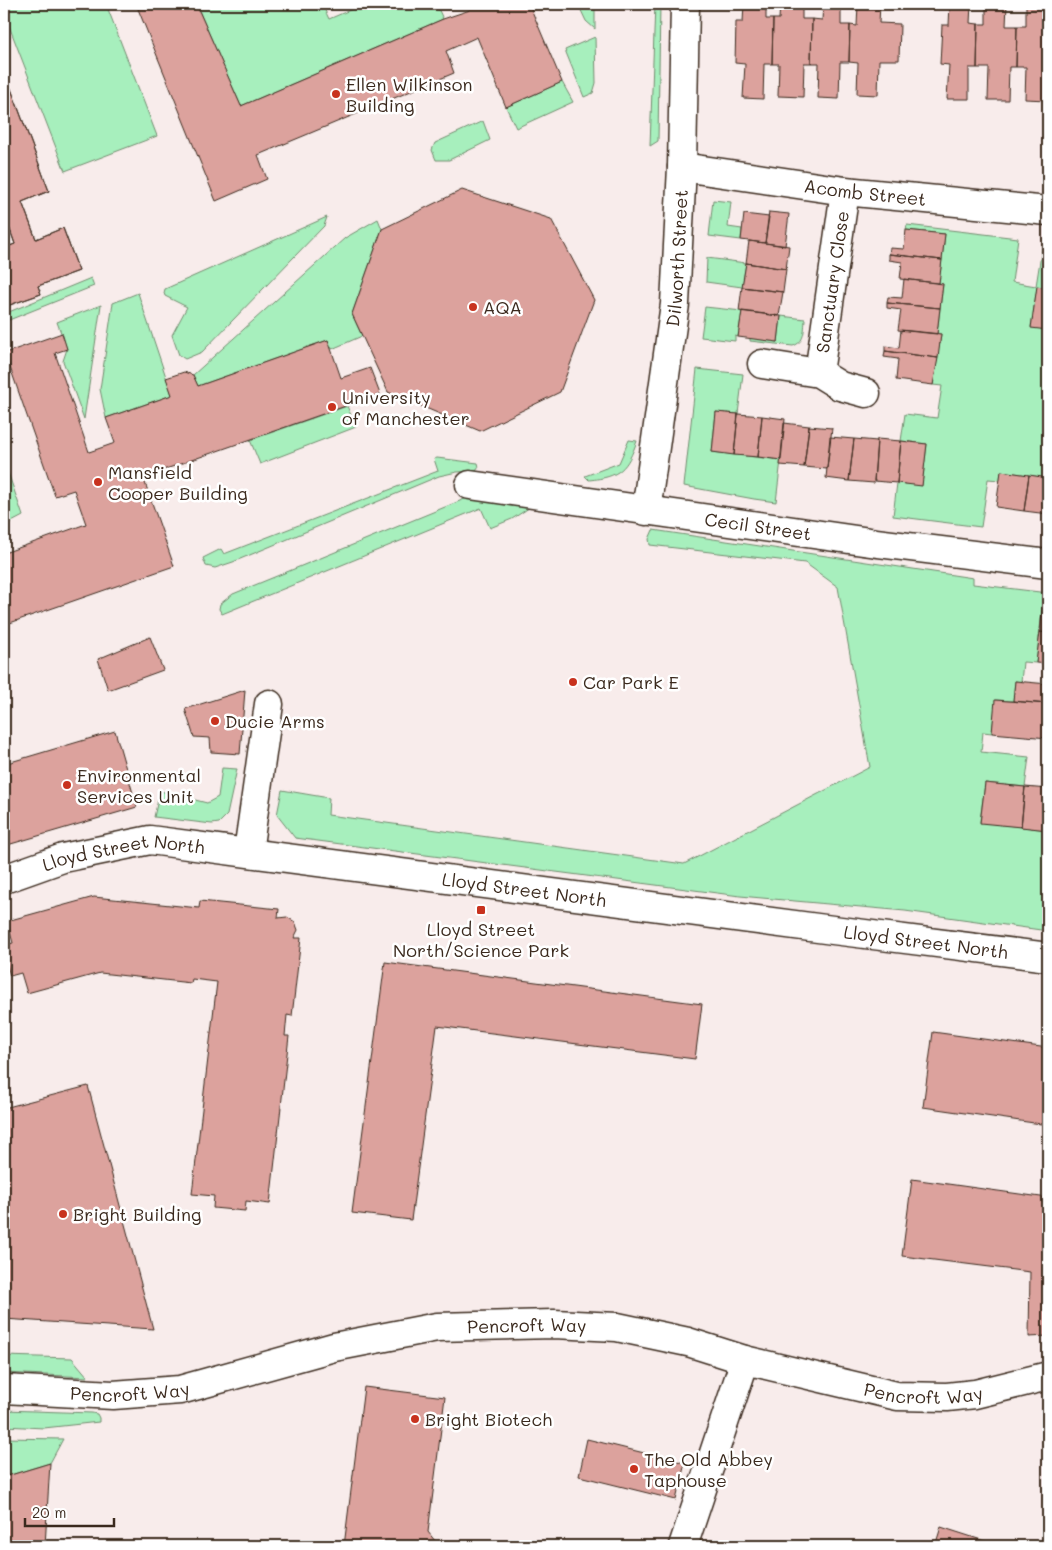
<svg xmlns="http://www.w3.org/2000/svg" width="1052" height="1550" viewBox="0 0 1052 1550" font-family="Mali,sans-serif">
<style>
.green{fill:#a7efbd;stroke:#718c6e}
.building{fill:#dca29d;stroke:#3b2a1e}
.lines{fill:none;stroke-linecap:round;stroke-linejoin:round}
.minor-casing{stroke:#3b2a1e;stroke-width:31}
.tertiary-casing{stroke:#3b2a1e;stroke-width:31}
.minor{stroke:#fff;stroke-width:28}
.tertiary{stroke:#fff;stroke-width:28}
.poi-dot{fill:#c8321e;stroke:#fff;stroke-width:2}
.labels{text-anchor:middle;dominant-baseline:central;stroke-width:5;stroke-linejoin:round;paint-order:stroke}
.poi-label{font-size:18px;fill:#3b2a1e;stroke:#fff;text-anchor:start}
.street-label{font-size:18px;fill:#3b2a1e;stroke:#fff}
</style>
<rect width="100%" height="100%" fill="#f8eceb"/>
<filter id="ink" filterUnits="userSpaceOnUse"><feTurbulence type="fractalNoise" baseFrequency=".02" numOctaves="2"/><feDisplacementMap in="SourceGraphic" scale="10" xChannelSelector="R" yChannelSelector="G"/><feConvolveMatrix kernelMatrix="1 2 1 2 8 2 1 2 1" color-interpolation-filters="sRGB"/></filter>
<g filter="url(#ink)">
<!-- green -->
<path class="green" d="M4,4h102l51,132 -92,35 -61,-158z
M196,4h126l7,15 35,-15h72l7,15 -202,87z
M578,4h17v25l-9,-8z
M655,4h5l-2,137 -8,5z
M595,37l1,46 -3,10 -9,4 -19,-47z
M562,82l11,20 -57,26 -10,-21z
M483,121l7,19 -41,20h-13l-4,-10 3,-7z
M713,200l18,2 -3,25 14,2 -1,11 -32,-4z
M327,217l-3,9 -122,126 -17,7 -6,-4 -7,-20 15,-28 -22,-11 -1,-3 1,-4z
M378,219l4,10 -30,85 10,22 -30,13 -4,-9 -130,46 -5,-11 152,-137z
M907,225l111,13 -6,44 24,4 7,-44h5v46l-11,-1 -6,40 17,3v148l-47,-7 -1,9 -12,-1 -7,48 -88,-11 4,-33 25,2 5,-41 -26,-3 4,-27 32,4 5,-32 -9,-1 8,-51h-4l6,-50 -4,-1 6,-49 -39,-4z
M707,258l39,5 -4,24 -36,-5z
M91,278l3,8 -90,36v-8z
M138,293l34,102 -66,23 -6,-29 13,-86z
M101,305l-17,114 -21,-58 4,-12 -10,-27z
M705,307l37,4 -4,26 -3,-1v5l-34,-4z
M781,316l24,3c-1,12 0,23 -12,27l-43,-5v-3l28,4z
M697,369l46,5 -5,40 -22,-2 -4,40 69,8 -5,42 -22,-3 -70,-13z
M347,406l9,21 -96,37 -10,-24z
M629,440l8,1c-10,28 -17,36 -48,39l-4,-4 34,-13z
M437,458l41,5 1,4 -3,4 -19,1 -18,4 -206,86 -18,6 -9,-2 -3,-8 18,-9 3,5 214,-83 -4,-12z
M4,461l19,55 -19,10z
M483,495l49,11 -20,13 -22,9 -9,-20 -259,106 -3,-5 1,-5 13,-10 234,-96z
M653,530l320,48v6l75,9v12l-5,-1 -7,59 -13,-1 -2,20 -6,-1 -2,20 -17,-1 -4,33 -9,-1 -2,20 48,5 -4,30 -40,-4 -5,39 68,8v101l-143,-20 -165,-15 -445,-58 -18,-23 5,-25 47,8 -1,17 356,49 186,-97 -32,-180 -33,-24 -155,-18 -1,-6z
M222,768l15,1 -10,46 -8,8 -7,1 -58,-7 6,-26 47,12 11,-6z
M4,1356l68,2 16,19 -84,-4z
M4,1410l88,3 5,1 2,4v4l-55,6 -40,-2z
M4,1438l59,1 -13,24 -46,14z"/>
<!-- building -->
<path class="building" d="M136,4h60l45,102 202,-87 27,-9 -3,-6h62l33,78 -56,25 -29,-70 -31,14 8,22 -196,82 9,24 -51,22z
M744,4h22v15h7l-1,45h-8l-1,35 -20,-1 2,-34 -10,-1 1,-41h7z
M780,4h22v15h10l-1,44h-7l-1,34 -25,-1 1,-32h-7l1,-45h6z
M823,4h18v21h9l-1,37h-9l-1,37 -21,-1 1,-35h-8l1,-44 10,1z
M858,4h22l-1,19 21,1 -1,36h-20l-1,35 -21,-1 1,-31 -9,-1 1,-37 7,1z
M950,4h21l-1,19 8,1 -1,44h-8v31h-22l2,-34 -9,-1 2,-39h7z
M986,4h21l-1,22h11l-1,41h-7l-1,33h-20l1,-32h-12l1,-44h8z
M1026,4h21v96l-22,-1 1,-32h-10l1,-41h9z
M4,70l45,121 -27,11 14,37 27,-11 16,43 -41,15 3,8 -37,13v-59l11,-4 -11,-31z
M4,70l45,121 -27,11 14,37 27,-11 16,43 -41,15 3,8 -37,13v-59l11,-4 -11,-31z
M462,190l89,29 43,81 -34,92 -80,39 -92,-39 -36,-78 30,-85z
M769,212l20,2 -4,32 -20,-3z
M744,214l25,3 -4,26 -24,-3z
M906,230l39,4 -3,26 -53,-6 1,-6 14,1z
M749,241l40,5 -3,23 -40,-6z
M889,254l53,6 -3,23 -39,-4 2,-17 -13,-2z
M746,263l40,6 -3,23 -41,-5z
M904,279l39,5 -3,24 -53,-5 1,-6 14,1z
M1037,286l11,2v42l-17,-2z
M742,287l41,5 -4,24 -40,-5z
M887,303l53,5 -3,26 -39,-4 3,-20 -14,-2z
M742,311l39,5 -3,26 -40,-5z
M901,330l40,4 -3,24 -53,-7v-5l14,2z
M62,333l5,16 -12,4 34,99 26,-9 -9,-25 66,-23 -6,-17 18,-6 9,3 5,11 130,-46 13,38 29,-10 10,26 -237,83 31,89 -170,59v-72l82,-29 -12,-34 -19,6 -50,-143z
M885,351l53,7 -5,27 -37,-5 2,-21 -14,-2z
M716,412l22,2 -4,41 -22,-3z
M738,414l24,2 -4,41 -24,-2z
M762,416l23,3 -4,41 -23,-3z
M784,423l25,3 -5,41 -24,-2z
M809,426l23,2 -5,41 -23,-2z
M830,437l24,2 -5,42 -23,-3z
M854,439l23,2 -3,42 -25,-2z
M877,439l24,2 -4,42 -23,-2z
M901,441l26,3 -5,42 -25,-3z
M1001,471l28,4 -5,36 -28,-4z
M1029,475l19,3v36l-24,-3z
M1043,604l5,1v28l-8,-1z
M1040,632l8,1v31l-12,-1z
M150,637l13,33 -55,20 -10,-31z
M1015,681l33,3v20l-35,-3z
M245,690l-5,64 -29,-2 -1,-14 -16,-1 -9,-28z
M995,700l53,4v34l-56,-5z
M115,731l22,76 -133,39v-82z
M985,783l40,4 -4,40 -41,-4z
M1025,787l23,2v41l-27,-3z
M94,897l105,11 1,-7 79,8 -1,9 9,-1 8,5 3,8 -4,8h7l-9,78 -5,-1 -2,21h4l-19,168 -24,-3 -1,10 -32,-3 1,-12 -22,-2 25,-212 -25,-3 -1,4 -91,-10 -73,20 -6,-20 -11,3 -6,-22v-9l9,-2 -6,-22z
M385,962l317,42 -7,55 -258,-33 -26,194 -59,-7z
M933,1032l115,16v77l-125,-18z
M88,1086l65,243 -149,-10v-211z
M912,1179l136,19v138l-19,1 1,-65 -128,-16z
M364,1387l81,10 -17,135 11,14h-95z
M587,1439l98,24 -9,37 -97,-24z
M50,1463l-5,83h-41v-69z
M941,1527l59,19h-65z"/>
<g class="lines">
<defs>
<g id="minor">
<path id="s1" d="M682,167l163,24 203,20"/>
<path d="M762,364l57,9 21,13 26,7"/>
<path id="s2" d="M819,373l26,-182"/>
<path id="s3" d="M470,485l407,58 171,21"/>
<path id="s4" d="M646,511l29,-207 7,-137 3,-163"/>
<path d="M248,852l21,-148"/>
<path id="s5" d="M4,1389l109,6 67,-5 154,-43 103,-20 117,-3 63,3 71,15 57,18 152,36 50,1 28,-3 73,-18"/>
<path d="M683,1546l62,-186"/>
</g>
<g id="tertiary">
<path id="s6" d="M4,879l59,-21 87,-18 683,90 215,27"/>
</g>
</defs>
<!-- minor casing -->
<use href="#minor" class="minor-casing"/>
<!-- tertiary casing -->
<use href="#tertiary" class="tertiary-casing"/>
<!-- minor -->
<use href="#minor" class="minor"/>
<!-- tertiary -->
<use href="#tertiary" class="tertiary"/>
</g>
</g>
<!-- markers -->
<g class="poi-dot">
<circle cx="336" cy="94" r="5"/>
<circle cx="473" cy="307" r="5"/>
<circle cx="332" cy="407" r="5"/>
<circle cx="98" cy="482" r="5"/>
<circle cx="573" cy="682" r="5"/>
<circle cx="215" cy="721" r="5"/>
<circle cx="67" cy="785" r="5"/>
<rect x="476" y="905" width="10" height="10" rx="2.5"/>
<circle cx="63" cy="1214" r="5"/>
<circle cx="415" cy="1419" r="5"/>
<circle cx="634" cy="1469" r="5"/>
</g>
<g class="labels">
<!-- poi labels -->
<g class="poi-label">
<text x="346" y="84">Ellen Wilkinson<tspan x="346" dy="21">Building</tspan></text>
<text x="483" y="307">AQA</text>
<text x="342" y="397">University<tspan x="342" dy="21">of Manchester</tspan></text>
<text x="108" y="472">Mansfield<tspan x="108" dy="21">Cooper Building</tspan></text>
<text x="583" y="682">Car Park E</text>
<text x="225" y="721">Ducie Arms</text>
<text x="77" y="775">Environmental<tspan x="77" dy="21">Services Unit</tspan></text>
<text x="481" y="929" text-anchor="middle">Lloyd Street<tspan x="481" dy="21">North/Science Park</tspan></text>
<text x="73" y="1214">Bright Building</text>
<text x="425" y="1419">Bright Biotech</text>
<text x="644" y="1459">The Old Abbey<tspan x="644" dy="21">Taphouse</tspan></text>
</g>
<!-- street labels -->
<g class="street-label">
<text stroke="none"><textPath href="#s1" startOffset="185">Acomb Street</textPath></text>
<text stroke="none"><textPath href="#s4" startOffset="255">Dilworth Street</textPath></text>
<text stroke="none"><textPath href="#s2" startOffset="92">Sanctuary Close</textPath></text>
<text stroke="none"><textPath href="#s3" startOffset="291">Cecil Street</textPath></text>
<text stroke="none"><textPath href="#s6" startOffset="124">Lloyd Street North</textPath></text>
<text stroke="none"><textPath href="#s6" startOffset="529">Lloyd Street North</textPath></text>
<text stroke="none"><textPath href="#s6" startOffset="934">Lloyd Street North</textPath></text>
<text stroke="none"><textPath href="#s5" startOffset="531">Pencroft Way</textPath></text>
<text stroke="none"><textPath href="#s5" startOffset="936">Pencroft Way</textPath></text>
<text stroke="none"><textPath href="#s5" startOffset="126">Pencroft Way</textPath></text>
</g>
</g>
<!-- margin -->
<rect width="1052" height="1550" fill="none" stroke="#fff" stroke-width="20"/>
<rect x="10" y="10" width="1032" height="1530" fill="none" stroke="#3b2a1e" stroke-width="2" filter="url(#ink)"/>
<!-- scale -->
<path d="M25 1518v8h89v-8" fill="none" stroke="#3b2a1e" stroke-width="2.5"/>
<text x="32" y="1518" font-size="15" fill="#3b2a1e" stroke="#ffffff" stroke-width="4" paint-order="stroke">20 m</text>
</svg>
